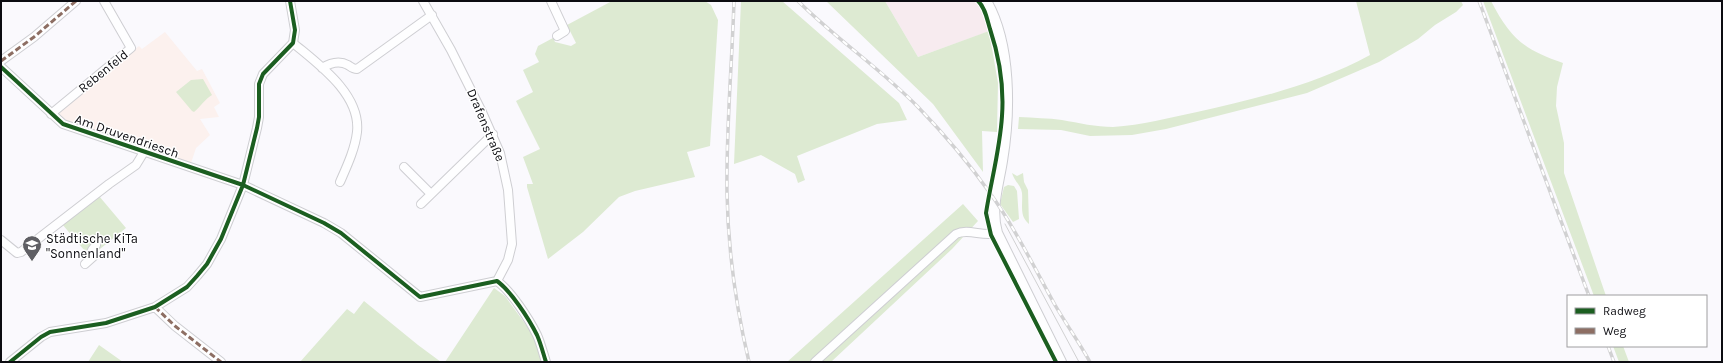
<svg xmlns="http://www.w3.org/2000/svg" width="1723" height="363" viewBox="0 0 1723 363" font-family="Karla,sans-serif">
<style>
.commercial{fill:#f7ebef}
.education{fill:#fcf1ee}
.green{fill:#ddead2}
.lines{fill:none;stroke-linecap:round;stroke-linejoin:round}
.minor-casing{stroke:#ceced2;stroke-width:10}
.major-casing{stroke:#ceced2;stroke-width:12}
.minor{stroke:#fefeff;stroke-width:8}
.major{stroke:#fefeff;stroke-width:10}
.tram{stroke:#d1d1d2;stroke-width:1}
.rail-casing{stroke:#d1d1d2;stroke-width:3.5}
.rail{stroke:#fff;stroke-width:2;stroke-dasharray:6;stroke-linecap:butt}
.quiet{stroke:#8d6e63;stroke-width:3;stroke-dasharray:6 3;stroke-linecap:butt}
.cycleway-casing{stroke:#fff;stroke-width:6}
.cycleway{stroke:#1b5e20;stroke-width:4}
.labels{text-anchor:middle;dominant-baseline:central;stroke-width:3;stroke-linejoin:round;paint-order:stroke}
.street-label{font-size:13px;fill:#0c0c11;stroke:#fff}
.poi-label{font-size:13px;fill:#0c0c11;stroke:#fff;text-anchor:start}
</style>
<rect width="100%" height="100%" fill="#faf9fd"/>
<!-- commercial -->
<path class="commercial" d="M885,1h92l10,24v7l-69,25z"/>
<!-- education -->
<path class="education" d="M165,32l32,39 5,-2 18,34 -6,4 5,10 -19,2 10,16 -14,13 -5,15 -121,-40 -10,-7v-4l79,-66 3,3z"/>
<!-- green -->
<path class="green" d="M612,1h93l6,4 7,15 -8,126 -23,6 8,25 -60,14 -16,6 -36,35 -35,27 -21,-72v-3h6l-10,-27 17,-8 -24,-48 17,-9 -10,-22 16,-8 -4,-8 3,-8 15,-8 2,4 16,4 5,-3 -9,-18z
M741,1h41l117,102 8,17 -30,4 -80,32 8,24 -7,3 -3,-9 -34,-19 -27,9z
M826,1h59l33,56 71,-26 9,52 -1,49 -15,-1 1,41 -50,-68z
M1356,1h105l2,4 -7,7 -21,13 -17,14 -39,23 -72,31 -141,36 -34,6 -42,1 -29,-6 -43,-1 1,-12c15,1 29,1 43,3 17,3 34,7 51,7 29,-2 56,-9 84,-15 59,-13 120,-28 173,-57z
M1483,1h8c19,37 33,49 72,62l-6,24 -1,19 8,37v30l42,123h-12z
M203,79l9,16c-6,3 -12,12 -18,17l-2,-1 -16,-19 15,-12z
M1012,173l5,3 6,-3 1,9 4,8 1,34c-10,-8 -6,-19 -7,-31 -1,-8 -8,-12 -10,-20z
M1008,185l6,1 3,5 2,28 -6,3 -13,-18 4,-17z
M99,196l27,32 -36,29 -28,-33z
M963,204l15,17 -26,28 -121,113h-44z
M494,288l11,8 29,40 8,26h-97z
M364,301l54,44 23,17h-141l47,-53 7,5z
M99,345l24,17h-35z
M1613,346h10l6,16h-10z"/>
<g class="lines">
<defs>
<path id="minor" d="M423,1l28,49 31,62 18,41 8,37 4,54 -4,16 -11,21
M551,1l14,30 -8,5
M293,43c25,21 68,51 64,89 -2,17 -10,34 -17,50
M1,61l33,-24 42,-36
M1,67l62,57 180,61 81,38 17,10 79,64 77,-16c14,10 32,38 40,54 4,9 6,18 9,27
M322,68c8,-5 17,-8 26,-3 3,2 5,4 9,4l75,-54
M51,114l80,-66 -27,-47
M404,167l27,27
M421,204l72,-70
M1,240l16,13 4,-1 88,-68 27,-19 8,-13
M85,264l9,-8 -2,-6 4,-5 1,-6
M155,307l20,19 46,36
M10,362l31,-25 9,-5 56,-9 49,-16 32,-20 10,-11 10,-12 14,-25 22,-54 14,-57 2,-11v-33l4,-10 30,-31 2,-13 -5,-29
M815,362l141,-128c12,-6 27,3 41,-1"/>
<path id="major" d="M986,1c25,43 24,112 16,160 -4,25 -12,48 -5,72l64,129"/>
</defs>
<!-- minor casing -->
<use href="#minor" class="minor-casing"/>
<!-- major casing -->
<use href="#major" class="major-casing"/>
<!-- minor -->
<use href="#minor" class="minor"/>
<!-- major -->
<use href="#major" class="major"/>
<!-- tram -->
<path class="tram" d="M1005,224l74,138"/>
<defs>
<path id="rail" d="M734,1c-2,64 -8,128 -7,192 1,57 9,114 22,169
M798,1c38,38 83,68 120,106 26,27 50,55 72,86 25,35 44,74 65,112 11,19 24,37 35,57
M1479,1l110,295
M1608,346l6,16"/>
</defs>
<!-- rail casing -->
<use href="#rail" class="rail-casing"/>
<!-- rail -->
<use href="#rail" class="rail"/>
<!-- quiet -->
<path class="quiet" d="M1,61l33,-24 42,-36
M155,307l20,19 46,36"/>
<defs>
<path id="cycleway" d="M978,1c7,6 9,18 12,28 9,27 14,59 12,87 -2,33 -11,65 -16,97l5,22 65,127
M1,67l62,57 180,61 81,38 17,10 79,64 77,-16c14,10 32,38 40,54 4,9 6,18 9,27
M10,362l31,-25 9,-5 56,-9 49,-16 32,-20 10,-11 10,-12 14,-25 22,-54 14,-57 2,-11v-33l4,-10 30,-31 2,-13 -5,-29"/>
</defs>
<!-- cycleway casing -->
<use href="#cycleway" class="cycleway-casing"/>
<!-- cycleway -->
<use href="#cycleway" class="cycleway"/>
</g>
<!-- icons -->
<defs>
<symbol id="school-pin" viewBox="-11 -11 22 30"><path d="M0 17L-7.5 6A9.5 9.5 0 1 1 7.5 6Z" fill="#5f5f64" stroke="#fff"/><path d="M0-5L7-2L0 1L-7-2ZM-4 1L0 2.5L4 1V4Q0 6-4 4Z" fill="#fff"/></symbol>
</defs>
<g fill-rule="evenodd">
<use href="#school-pin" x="21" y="234" width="22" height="30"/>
</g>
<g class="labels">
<!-- street labels -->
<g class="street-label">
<text transform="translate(103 71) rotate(-39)">Rebenfeld</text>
<text transform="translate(486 125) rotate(67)">Drafenstraße</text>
<text transform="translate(127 136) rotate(19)">Am Druvendriesch</text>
</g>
<!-- poi labels -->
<g class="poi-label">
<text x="46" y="238">Städtische KiTa<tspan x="46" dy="15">"Sonnenland"</tspan></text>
</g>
</g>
<!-- border -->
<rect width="1723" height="363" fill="none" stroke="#0c0c11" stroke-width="4"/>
<!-- legend -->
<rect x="1567" y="295" width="140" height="52" fill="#ffffff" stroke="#9e9ea0"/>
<rect x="1575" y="308" width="20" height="6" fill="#1b5e20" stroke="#9e9ea0"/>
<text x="1603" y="315" font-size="12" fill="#0c0c11">Radweg</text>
<rect x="1575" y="328" width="20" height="6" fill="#8d6e63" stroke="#9e9ea0"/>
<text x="1603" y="335" font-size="12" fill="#0c0c11">Weg</text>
</svg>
